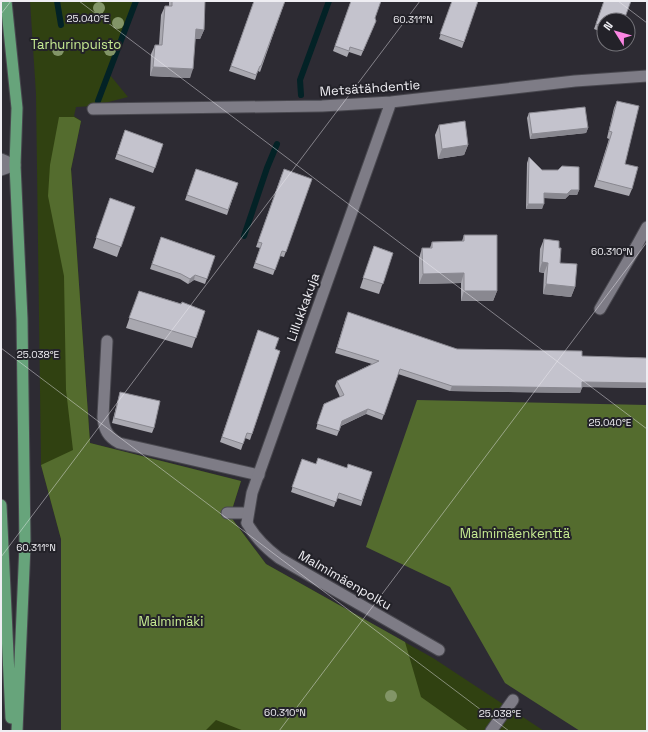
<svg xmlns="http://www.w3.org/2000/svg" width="648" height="732" viewBox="0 0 648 732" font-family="'Space Grotesk',sans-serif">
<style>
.green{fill:#304111}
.forest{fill:#546c2e}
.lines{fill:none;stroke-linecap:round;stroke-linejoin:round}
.stream{stroke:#032226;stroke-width:6}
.service-casing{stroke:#49484f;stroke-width:13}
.minor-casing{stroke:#49484f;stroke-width:13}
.primary-casing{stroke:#49484f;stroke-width:13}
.service{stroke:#7e7c86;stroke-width:11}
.minor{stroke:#7e7c86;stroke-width:11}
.primary{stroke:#67a47b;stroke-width:11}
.tree{fill:#829567}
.wall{fill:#a9a8b0}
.shaded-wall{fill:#898890}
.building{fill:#c4c3cd;stroke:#898890}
.ticks{fill:none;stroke:#efeef3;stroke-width:1;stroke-opacity:0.45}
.labels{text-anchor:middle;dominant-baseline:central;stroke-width:4;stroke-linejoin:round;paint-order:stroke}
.park-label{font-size:13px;fill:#c7ec92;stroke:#232229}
.street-label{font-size:13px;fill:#efeef3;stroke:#232229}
.ticks-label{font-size:10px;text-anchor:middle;fill:#efeef3;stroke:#232229;stroke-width:4;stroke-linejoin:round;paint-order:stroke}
</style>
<rect width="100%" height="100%" fill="#2d2b33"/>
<!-- green -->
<path class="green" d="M30,1h107l-27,74 18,22 -35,9 -17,1 -2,9 7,5 -10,48 19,274 151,38 -11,35 36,48 167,94 111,73h-483v-192l-20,-74 -5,-371z"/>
<!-- forest -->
<path class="forest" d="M59,117h15l7,4 -10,48 19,274 151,38 -11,35 36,48 139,78 16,55 48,34h-225l-28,-11 -11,11h-144v-192l-20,-74 32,-15 -7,-60 -2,-114 -16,-80 2,-31z
M417,400l230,5v326h-67l-75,-48 -55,-96 -84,-40z"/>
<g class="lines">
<!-- stream -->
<path class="stream" d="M57,1l4,24
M301,95l-1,-15 29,-79
M98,101l38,-100
M244,236l23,-68 10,-24"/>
<defs>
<path id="service" d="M600,309l36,-62
M107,341l-4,76c1,13 5,20 16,26l140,32
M227,513h21
M247,523c8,15 19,25 32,35l160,92
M491,731l22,-31"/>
<path id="minor" d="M93,109l229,-3 69,-4 184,-21 72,-5
M1,159l14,6
M1,170l14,-5
M636,247l11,-20
M247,523l5,-30 139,-391"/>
<path id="primary" d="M6,1l11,107 -2,57 7,154 3,226 -8,186
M1,505l10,213"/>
</defs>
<!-- service casing -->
<use href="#service" class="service-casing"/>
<!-- minor casing -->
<use href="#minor" class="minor-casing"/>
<!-- primary casing -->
<use href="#primary" class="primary-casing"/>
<!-- service -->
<use href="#service" class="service"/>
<!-- minor -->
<use href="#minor" class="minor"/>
<!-- primary -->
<use href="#primary" class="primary"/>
</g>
<!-- trees -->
<g class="tree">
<circle cx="99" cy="8" r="6"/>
<circle cx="118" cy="23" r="6"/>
<circle cx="58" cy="50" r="6"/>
<circle cx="110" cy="50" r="6"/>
<circle cx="391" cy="696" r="6"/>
</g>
<!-- wall -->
<path class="wall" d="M169,1h36l-1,29 -4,9h-5l-5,39 -40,-2 1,-22 4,-9h4l2,-30 4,-9h4z
M254,1h31l-25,71 -2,-1 -3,9 -26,-9z
M351,1l24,17 1,3 -15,35 -12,-4 -2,5 -14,-6z
M452,1h26l-16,47 -23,-9z
M604,1v32l-10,-4z
M617,101l8,63 7,25 -3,7 -35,-9 15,-48 -2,-1 7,-30z
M529,113l59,15 -2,5 -56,6 -3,-21z
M439,125l29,20 -4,10 -26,4 -3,-24z
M125,130l38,14 -10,29 -38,-14z
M529,157l13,13 37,20 -2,5h-8l-4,4 -21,-1 -2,11h-16l1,-46z
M196,169l42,14 -11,32 -42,-15z
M282,174l30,5 -28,78 -4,-1 -7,19 -20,-7 7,-20 -4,-1z
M110,198l25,9 -18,50 -24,-9z
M464,235l33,56 -4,10h-32v-18l-42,1v-26l3,-10h8l2,-6 30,-1z
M161,237l54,19 -10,28 -11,-4 -6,4 -8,-5 -30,-10z
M544,239l15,9 1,15 15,24 -4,10 -28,-3 1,-21 -5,-1 1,-23z
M374,246l19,7 -14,41 -19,-6z
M139,291l66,20 -13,37 -66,-20z
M346,317l111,32 125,7 65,2v27l-1,3 -64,-1 -2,6 -130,-2 -52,-17 -16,46 -16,-6 -25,12 -4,10 -21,-7 8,-25 16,-7 -5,-11 2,-5 35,-17 -37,-11z
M258,330l17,19 5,2 -30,89 -5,-2 -4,12 -21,-8z
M120,392l34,36 -2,5 -40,-10z
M302,459l14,5 56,8 -11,34 -24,-8 -3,9 -43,-15z"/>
<!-- shaded-wall -->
<path class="shaded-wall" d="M196,29l8,1 -4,9h-8z
M153,67l40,2 -3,9 -40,-2z
M588,128l-2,5 -56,6 2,-5z
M468,145l-4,10 -26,4 4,-10z
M571,190h8l-2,5h-8l-4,4 -22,-1 1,-5z
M528,204h16l-2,5h-16z
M542,262l6,1 -4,10 -5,-1z
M464,273l-3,10 -42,1 4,-10z
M195,275l-1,5 -6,4 2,-5z
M546,284l29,3 -4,10 -28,-3z
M464,291h33l-4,10h-32z
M582,382l65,1v2l-1,3 -66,-1z
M452,386l130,2 -2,5 -130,-2z
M368,409l-2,5 -26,12 2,-5z"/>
<!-- building -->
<path class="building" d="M172,1h33l-1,29 -8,-1 -3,40 -40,-2 2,-22h7l3,-39h7z
M254,1h31l-24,65h-1l-4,9 -25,-9z
M351,1h30l-6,17 1,3 -13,30 -13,-4 -1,4 -14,-5z
M452,1h26l-14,41 -24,-8z
M604,1h27l-7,19h-20v7l-8,-3z
M617,101l22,5 -14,58 13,3 -6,22 -35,-9 15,-48 -3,-1z
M585,107l3,21 -56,6 -3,-21z
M465,121l3,24 -26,4 -3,-24z
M125,130l38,14 -8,24 -38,-14z
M529,157l13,13h16l4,-4 17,1v23h-8l-4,4 -23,-1v11h-16z
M196,169l42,14 -10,27 -41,-15z
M284,169l28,10 -26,73 -4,-1 -7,19 -20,-7 7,-20 -4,-1z
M110,198l25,9 -14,40 -25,-9z
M464,235h33v56h-33v-18l-41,1 -1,-26h10v-6l32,-1z
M161,237l54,19 -8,23 -12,-4 -5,4 -9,-5 -29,-10z
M544,239l15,2v7h2l-1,15 17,1 -2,23 -29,-3 2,-21 -6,-1z
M374,246l19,7 -10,31 -20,-6z
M139,291l42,13 1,-2 23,9 -9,27 -67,-20z
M348,312l109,37 125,2v5l65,2v25l-65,-1v6l-130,-2 -52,-17 -16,46 -16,-6 -26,12 -3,10 -22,-7 7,-20 20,-9 -7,-14 42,-20 -42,-13z
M258,330l21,8 -4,11 5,2 -28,83 -5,-1 -4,11 -21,-7z
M120,392l40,9 -6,27 -40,-10z
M318,458l29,10 1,-4 24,8 -10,29 -23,-8 -3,9 -44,-15 10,-28 14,5z"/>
<!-- ticks -->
<path class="ticks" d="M79,1l568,428M618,1l29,22M1,14l10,-13M1,348l508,383M1,557l419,-556M279,731l368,-489"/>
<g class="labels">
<!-- park labels -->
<g class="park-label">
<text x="76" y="44">Tarhurinpuisto</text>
<text x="515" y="533">Malmimäenkenttä</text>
<text x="171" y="621">Malmimäki</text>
</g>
<!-- street labels -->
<g class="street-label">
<text transform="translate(370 88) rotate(-4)">Metsätähdentie</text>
<text transform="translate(303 307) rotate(-70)">Lillukkakuja</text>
<text transform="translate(345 580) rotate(30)">Malmimäenpolku</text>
</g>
</g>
<g class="ticks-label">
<text x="88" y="22">25.040°E</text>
<text x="413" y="23">60.311°N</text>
<text x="612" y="255">60.310°N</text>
<text x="38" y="358">25.038°E</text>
<text x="610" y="426">25.040°E</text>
<text x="36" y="551">60.311°N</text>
<text x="285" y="716">60.310°N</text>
<text x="500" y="717">25.038°E</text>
</g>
<!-- border -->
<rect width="648" height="732" fill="none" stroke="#efeef3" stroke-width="4"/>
<!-- north arrow -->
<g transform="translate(616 32) rotate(307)"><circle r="19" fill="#232229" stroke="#75747a"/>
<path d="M0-3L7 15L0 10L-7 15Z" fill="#fc86e3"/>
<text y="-6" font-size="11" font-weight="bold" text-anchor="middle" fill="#efeef3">N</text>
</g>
</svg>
